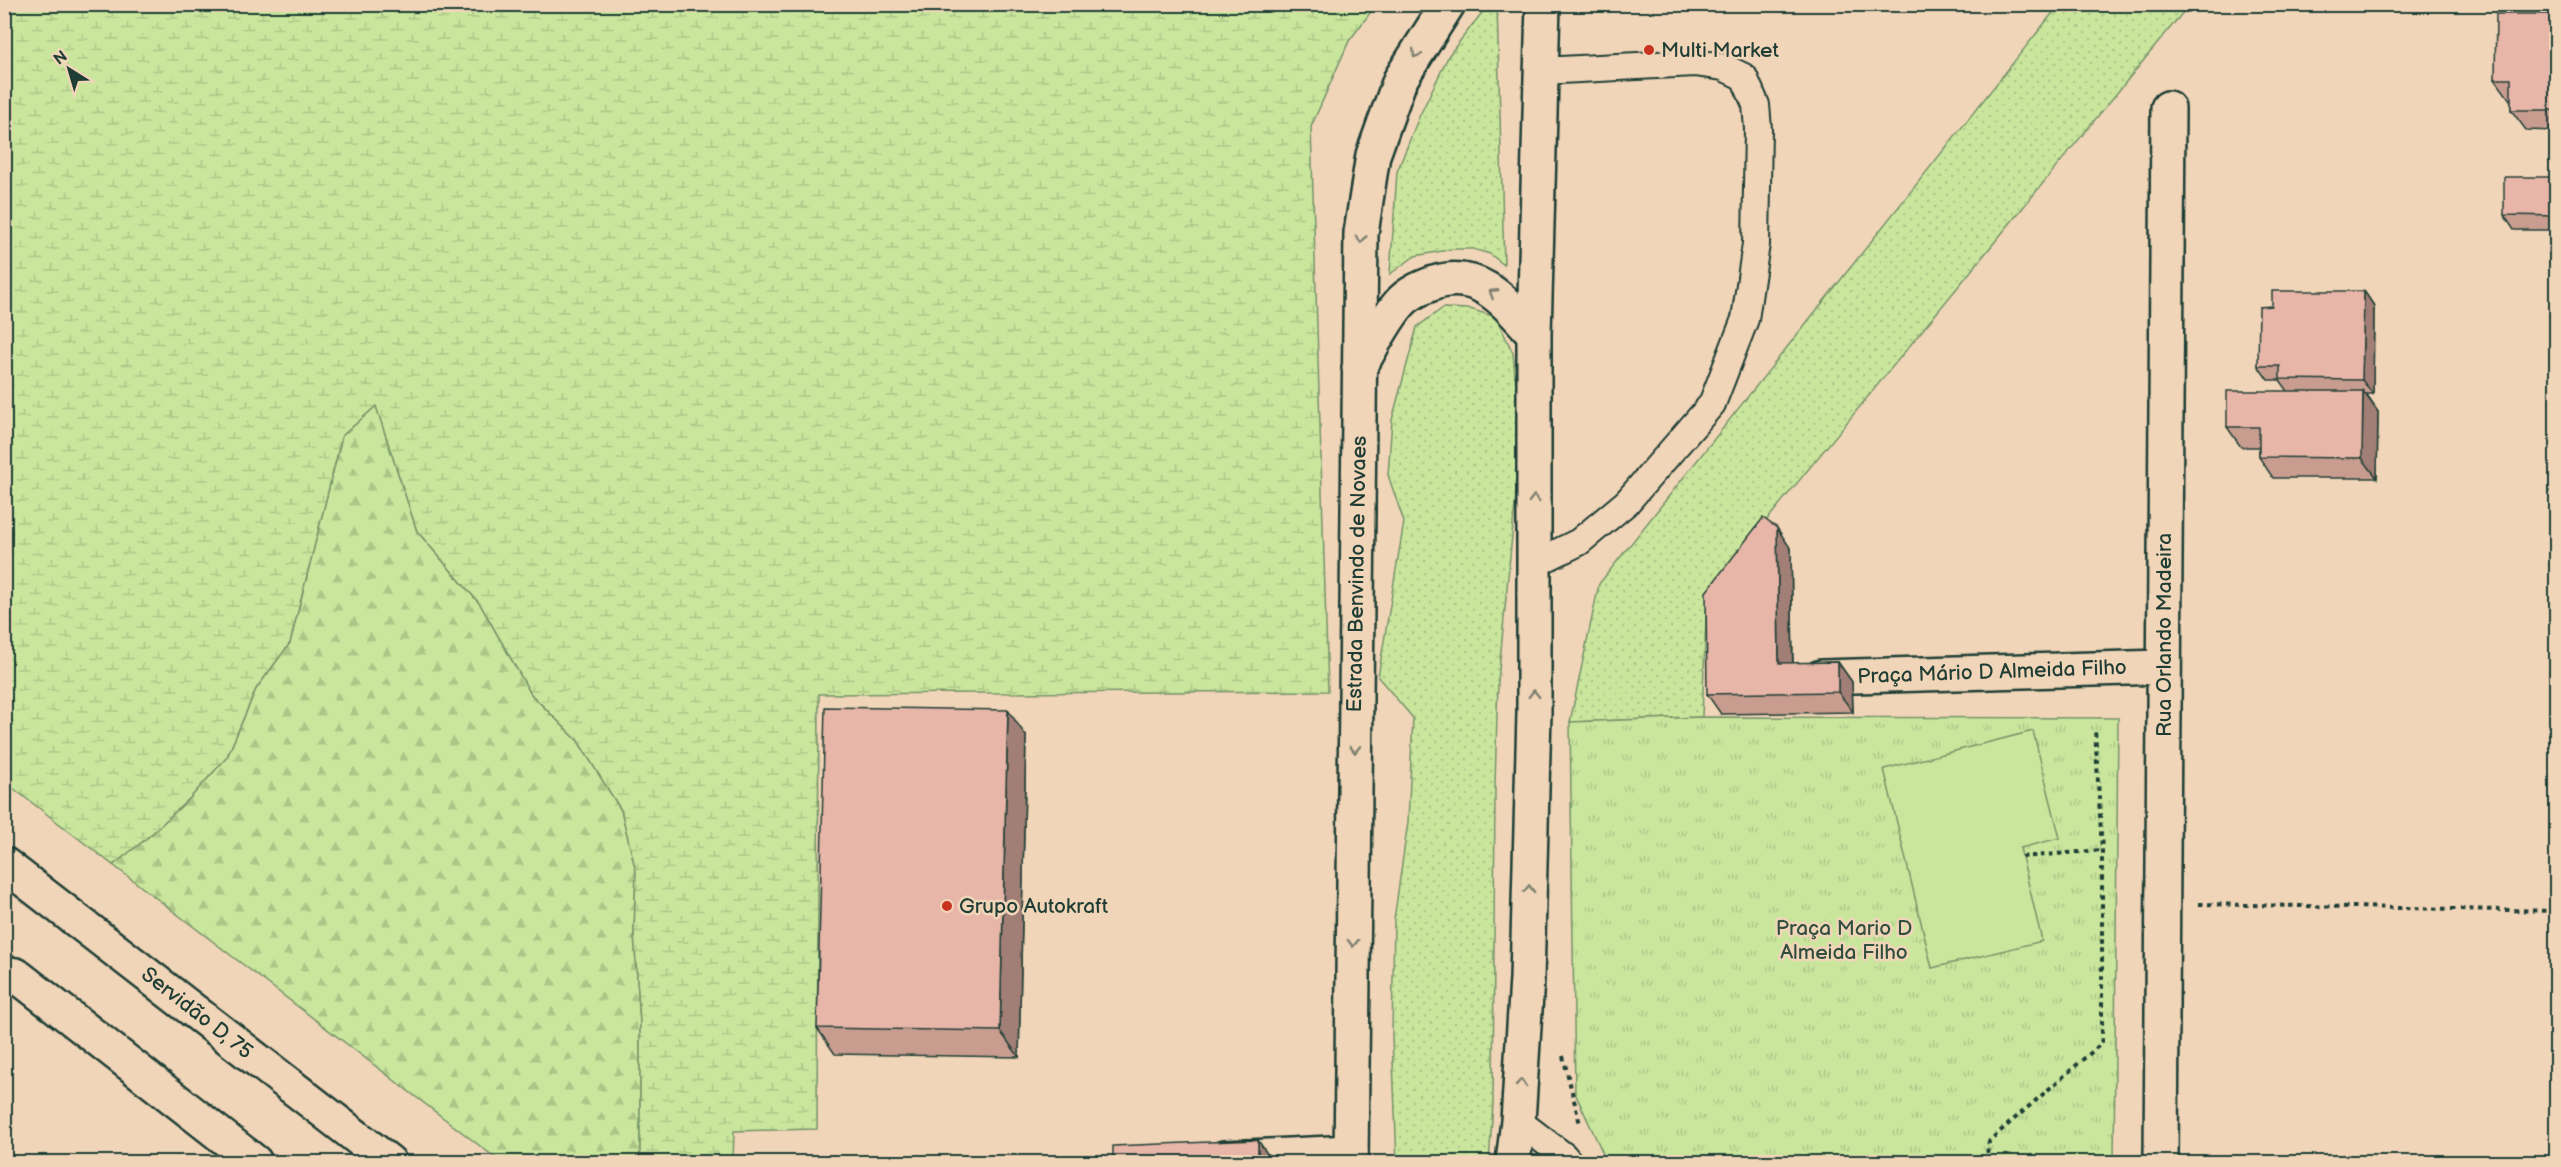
<svg xmlns="http://www.w3.org/2000/svg" width="2561" height="1167" viewBox="0 0 2561 1167" font-family="'Balsamiq Sans',sans-serif">
<style>
.grass{fill:url(#grass-dots);stroke:#749268;stroke-width:1.5}
.forest{fill:url(#forest-firs);stroke:#749268;stroke-width:1.5}
.wetland{fill:url(#wetland-marsh);stroke:#749268;stroke-width:1.5}
.park{fill:url(#park-tufts);stroke:#749268;stroke-width:1.5}
.pitch{fill:#cae69d;stroke:#749268;stroke-width:1.5}
.lines{fill:none;stroke-linecap:round;stroke-linejoin:round}
.lane-casing{stroke:#1f3d34;stroke-width:30}
.street-casing{stroke:#1f3d34;stroke-width:38}
.secondary-casing{stroke:#1f3d34;stroke-width:38}
.path{stroke:#1f3d34;stroke-width:4;stroke-dasharray:4.5 4.5;stroke-linecap:butt}
.lane{stroke:#f1d5b8;stroke-width:26}
.street{stroke:#f1d5b8;stroke-width:33}
.secondary{stroke:#f1d5b8;stroke-width:33}
.wall{fill:#c89d90;stroke:#1f3d34;stroke-width:1.5}
.shaded-wall{fill:#a27f76;stroke:#1f3d34;stroke-width:1.5}
.building{fill:#e8b6a8;stroke:#1f3d34;stroke-width:1.5}
.oneway{stroke:#7d816f}
.poi-dot{fill:#c8321e;stroke:#f1d5b8;stroke-width:2}
.labels{text-anchor:middle;dominant-baseline:central;stroke-width:5;stroke-linejoin:round;paint-order:stroke}
.poi-label{font-size:21px;fill:#1f3d34;stroke:#f1d5b8;text-anchor:start}
.street-label{font-size:21px;fill:#1f3d34;stroke:#f1d5b8}
.park-label{font-size:21px;fill:#304e3e;stroke:#f1d5b8}
</style>
<defs>
<pattern id="grass-dots" width="8" height="8" patternUnits="userSpaceOnUse" patternTransform="scale(1.5)"><rect width="8" height="8" fill="#cae69d"/><path d="M2 2h.1M6 6h.1" fill="none" stroke="#adc688" stroke-width="1.8" stroke-linecap="round"/></pattern>
<pattern id="forest-firs" width="22" height="20" patternUnits="userSpaceOnUse" patternTransform="scale(1.5)"><rect width="22" height="20" fill="#cae69d"/><path d="M5 1l3.5 6h-7zM16 11l3.5 6h-7z" fill="#adc688"/></pattern>
<pattern id="wetland-marsh" width="20" height="14" patternUnits="userSpaceOnUse" patternTransform="scale(1.5)"><rect width="20" height="14" fill="#cae69d"/><path d="M1 5h8M5 5V1M11 12h8M15 12V8" fill="none" stroke="#adc688"/></pattern>
<pattern id="park-tufts" width="24" height="20" patternUnits="userSpaceOnUse" patternTransform="scale(1.5)"><rect width="24" height="20" fill="#cae69d"/><path d="M3 7l-1-3M5 7V3M7 7l1-3M15 17l-1-3M17 17v-4M19 17l1-3" fill="none" stroke="#adc688"/></pattern>
</defs>
<rect width="100%" height="100%" fill="#f1d5b8"/>
<filter id="ink" filterUnits="userSpaceOnUse"><feTurbulence type="fractalNoise" baseFrequency=".0167" numOctaves="2"/><feDisplacementMap in="SourceGraphic" scale="12" xChannelSelector="R" yChannelSelector="G"/><feConvolveMatrix kernelMatrix="1 2 1 2 8 2 1 2 1" color-interpolation-filters="sRGB"/></filter>
<g filter="url(#ink)">
<!-- grass -->
<path class="grass" d="M1488,5h9l7,260 -14,-11 -17,-5h-20l-38,7 -25,18 7,-102 22,-55 30,-62z
M2059,5h130l-482,588 -5,124 -132,5 29,-138z
M1443,308l27,1 26,8 17,36 8,89 -23,239 -3,103 -2,320 -4,58h-92l-5,-126 2,-116 14,-98 5,-104 -35,-41 26,-155 -16,-47 4,-55 25,-93z"/>
<!-- forest -->
<path class="forest" d="M376,406l41,125 63,73 51,90 47,47 43,69 15,61 -2,63 6,88v140h-139l-388,-297 34,-27 43,-40 37,-41 29,-68 34,-46 52,-207z"/>
<!-- wetland -->
<path class="wetland" d="M4,5h1372l-27,36 -38,86 17,564 -509,3 -2,435 -83,2 -1,31h-93v-140l-6,-88 2,-63 -15,-61 -43,-69 -47,-47 -51,-90 -63,-73 -41,-125 -34,30 -52,207 -34,46 -29,68 -37,41 -43,40 -34,27 -108,-83z"/>
<!-- park -->
<path class="park" d="M1702,717l416,1 -4,444h-507l-32,-69 -5,-371z"/>
<!-- pitch -->
<path class="pitch" d="M2033,731l27,107 -40,10 22,93 -110,27 -48,-199z"/>
<g class="lines">
<defs>
<path id="lane" d="M1534,564l45,-22 48,-40 85,-98 33,-85 11,-75 2,-115 -2,-24 -12,-28 -21,-10 -28,-4 -154,8
M1518,1121l46,35 5,6"/>
<path id="street" d="M1821,677l342,-10
M4,864l385,298
M4,973l12,2 239,187
M1224,1158l127,-6
M2161,1162l7,-1054"/>
<path id="secondary" d="M1359,368c13,-21 24,-45 40,-64 9,-11 22,-16 35,-21 46,-15 72,20 100,51
M1351,1162l10,-929 12,-78 27,-75 48,-76
M1513,1162l5,-41 9,-142 7,-266v-379l9,-330"/>
</defs>
<!-- lane casing -->
<use href="#lane" class="lane-casing"/>
<!-- street casing -->
<use href="#street" class="street-casing"/>
<!-- secondary casing -->
<use href="#secondary" class="secondary-casing"/>
<!-- path -->
<path class="path" d="M2022,857l80,-7
M2199,904l357,7
M1563,1056l17,68
M1986,1162l3,-21 113,-98v-193l-7,-121"/>
<!-- lane -->
<use href="#lane" class="lane"/>
<!-- street -->
<use href="#street" class="street"/>
<!-- secondary -->
<use href="#secondary" class="secondary"/>
</g>
<!-- wall -->
<path class="wall" d="M2556,14v117l-30,-1 -15,-20v-10h-1l-15,-21z
M2556,177v53h-42l-10,-15z
M2364,291l10,15 -1,88h-7l12,18 -1,66h-104l-14,-21v-10h-18l-14,-20 61,-36 -8,-11h-12l-10,-14 14,-60z
M1791,549l2,114 45,-1 14,20 1,30 -132,2 -14,-20z
M1026,736l-7,321 -184,-3 -18,-26z"/>
<!-- shaded-wall -->
<path class="shaded-wall" d="M2364,291l10,15 -1,88 -11,-14z
M2363,391l15,21 -1,66 -15,-20z
M1777,528l14,21 2,134 -14,-20z
M1838,662l14,20 1,30 -15,-20z
M1008,710l18,26 -7,321 -19,-26z
M1258,1140l14,21v1h-14z"/>
<!-- building -->
<path class="building" d="M2496,14h60v96h-45v-31h-16z
M2504,177h52v39l-52,-1z
M2272,291h92l-2,89 -82,-1v-13h-22l1,-59 13,-1z
M2227,391h136l-1,67 -103,-1v-30h-32z
M1763,518l14,10 2,135 59,-1v30l-131,2 -1,-102z
M825,707l183,3 -8,321 -183,-3z
M1258,1140v22h-145v-16z"/>
<!-- one-way arrows -->
<defs><path id="oneway-chevron" d="M-2-3.5L2.5 0L-2 3.5" fill="none" stroke-width="1.6" stroke-linecap="round" stroke-linejoin="round" transform="scale(1.5)"/></defs>
<g class="oneway">
<use href="#oneway-chevron" transform="translate(1416 54) rotate(122)"/>
<use href="#oneway-chevron" transform="translate(1361 239) rotate(92)"/>
<use href="#oneway-chevron" transform="translate(1493 293) rotate(-148)"/>
<use href="#oneway-chevron" transform="translate(1534 499) rotate(-90)"/>
<use href="#oneway-chevron" transform="translate(1534 694) rotate(-90)"/>
<use href="#oneway-chevron" transform="translate(1355 749) rotate(91)"/>
<use href="#oneway-chevron" transform="translate(1529 889) rotate(-89)"/>
<use href="#oneway-chevron" transform="translate(1353 943) rotate(91)"/>
<use href="#oneway-chevron" transform="translate(1521 1083) rotate(-86)"/>
</g>
</g>
<!-- markers -->
<g class="poi-dot">
<circle cx="1649" cy="50" r="6"/>
<circle cx="947" cy="906" r="6"/>
</g>
<g class="labels">
<!-- poi labels -->
<g class="poi-label">
<text x="1661" y="50">Multi Market</text>
<text x="959" y="906">Grupo Autokraft</text>
</g>
<!-- street labels -->
<g class="street-label">
<text transform="translate(1357 574) rotate(-89)">Estrada Benvindo de Novaes</text>
<text transform="translate(2164 635) rotate(-90)">Rua Orlando Madeira</text>
<text transform="translate(1992 672) rotate(-2)">Praça Mário D Almeida Filho</text>
<text transform="translate(197 1013) rotate(38)">Servidão D, 75</text>
</g>
<!-- park labels -->
<g class="park-label">
<text x="1844" y="928">Praça Mario D<tspan x="1844" dy="24">Almeida Filho</tspan></text>
</g>
</g>
<!-- margin -->
<rect width="2561" height="1167" fill="none" stroke="#f1d5b8" stroke-width="24"/>
<rect x="12" y="12" width="2537" height="1143" fill="none" stroke="#1f3d34" stroke-width="2" filter="url(#ink)"/>
<!-- north arrow -->
<g transform="translate(69 69) rotate(323)" stroke="#f1d5b8" stroke-width="4.5" paint-order="stroke">
<path d="M0-4.5L10 22L0 15L-10 22Z" fill="#1f3d34"/>
<text y="-9" font-size="16" font-weight="bold" text-anchor="middle" fill="#1f3d34">N</text>
</g>
</svg>
